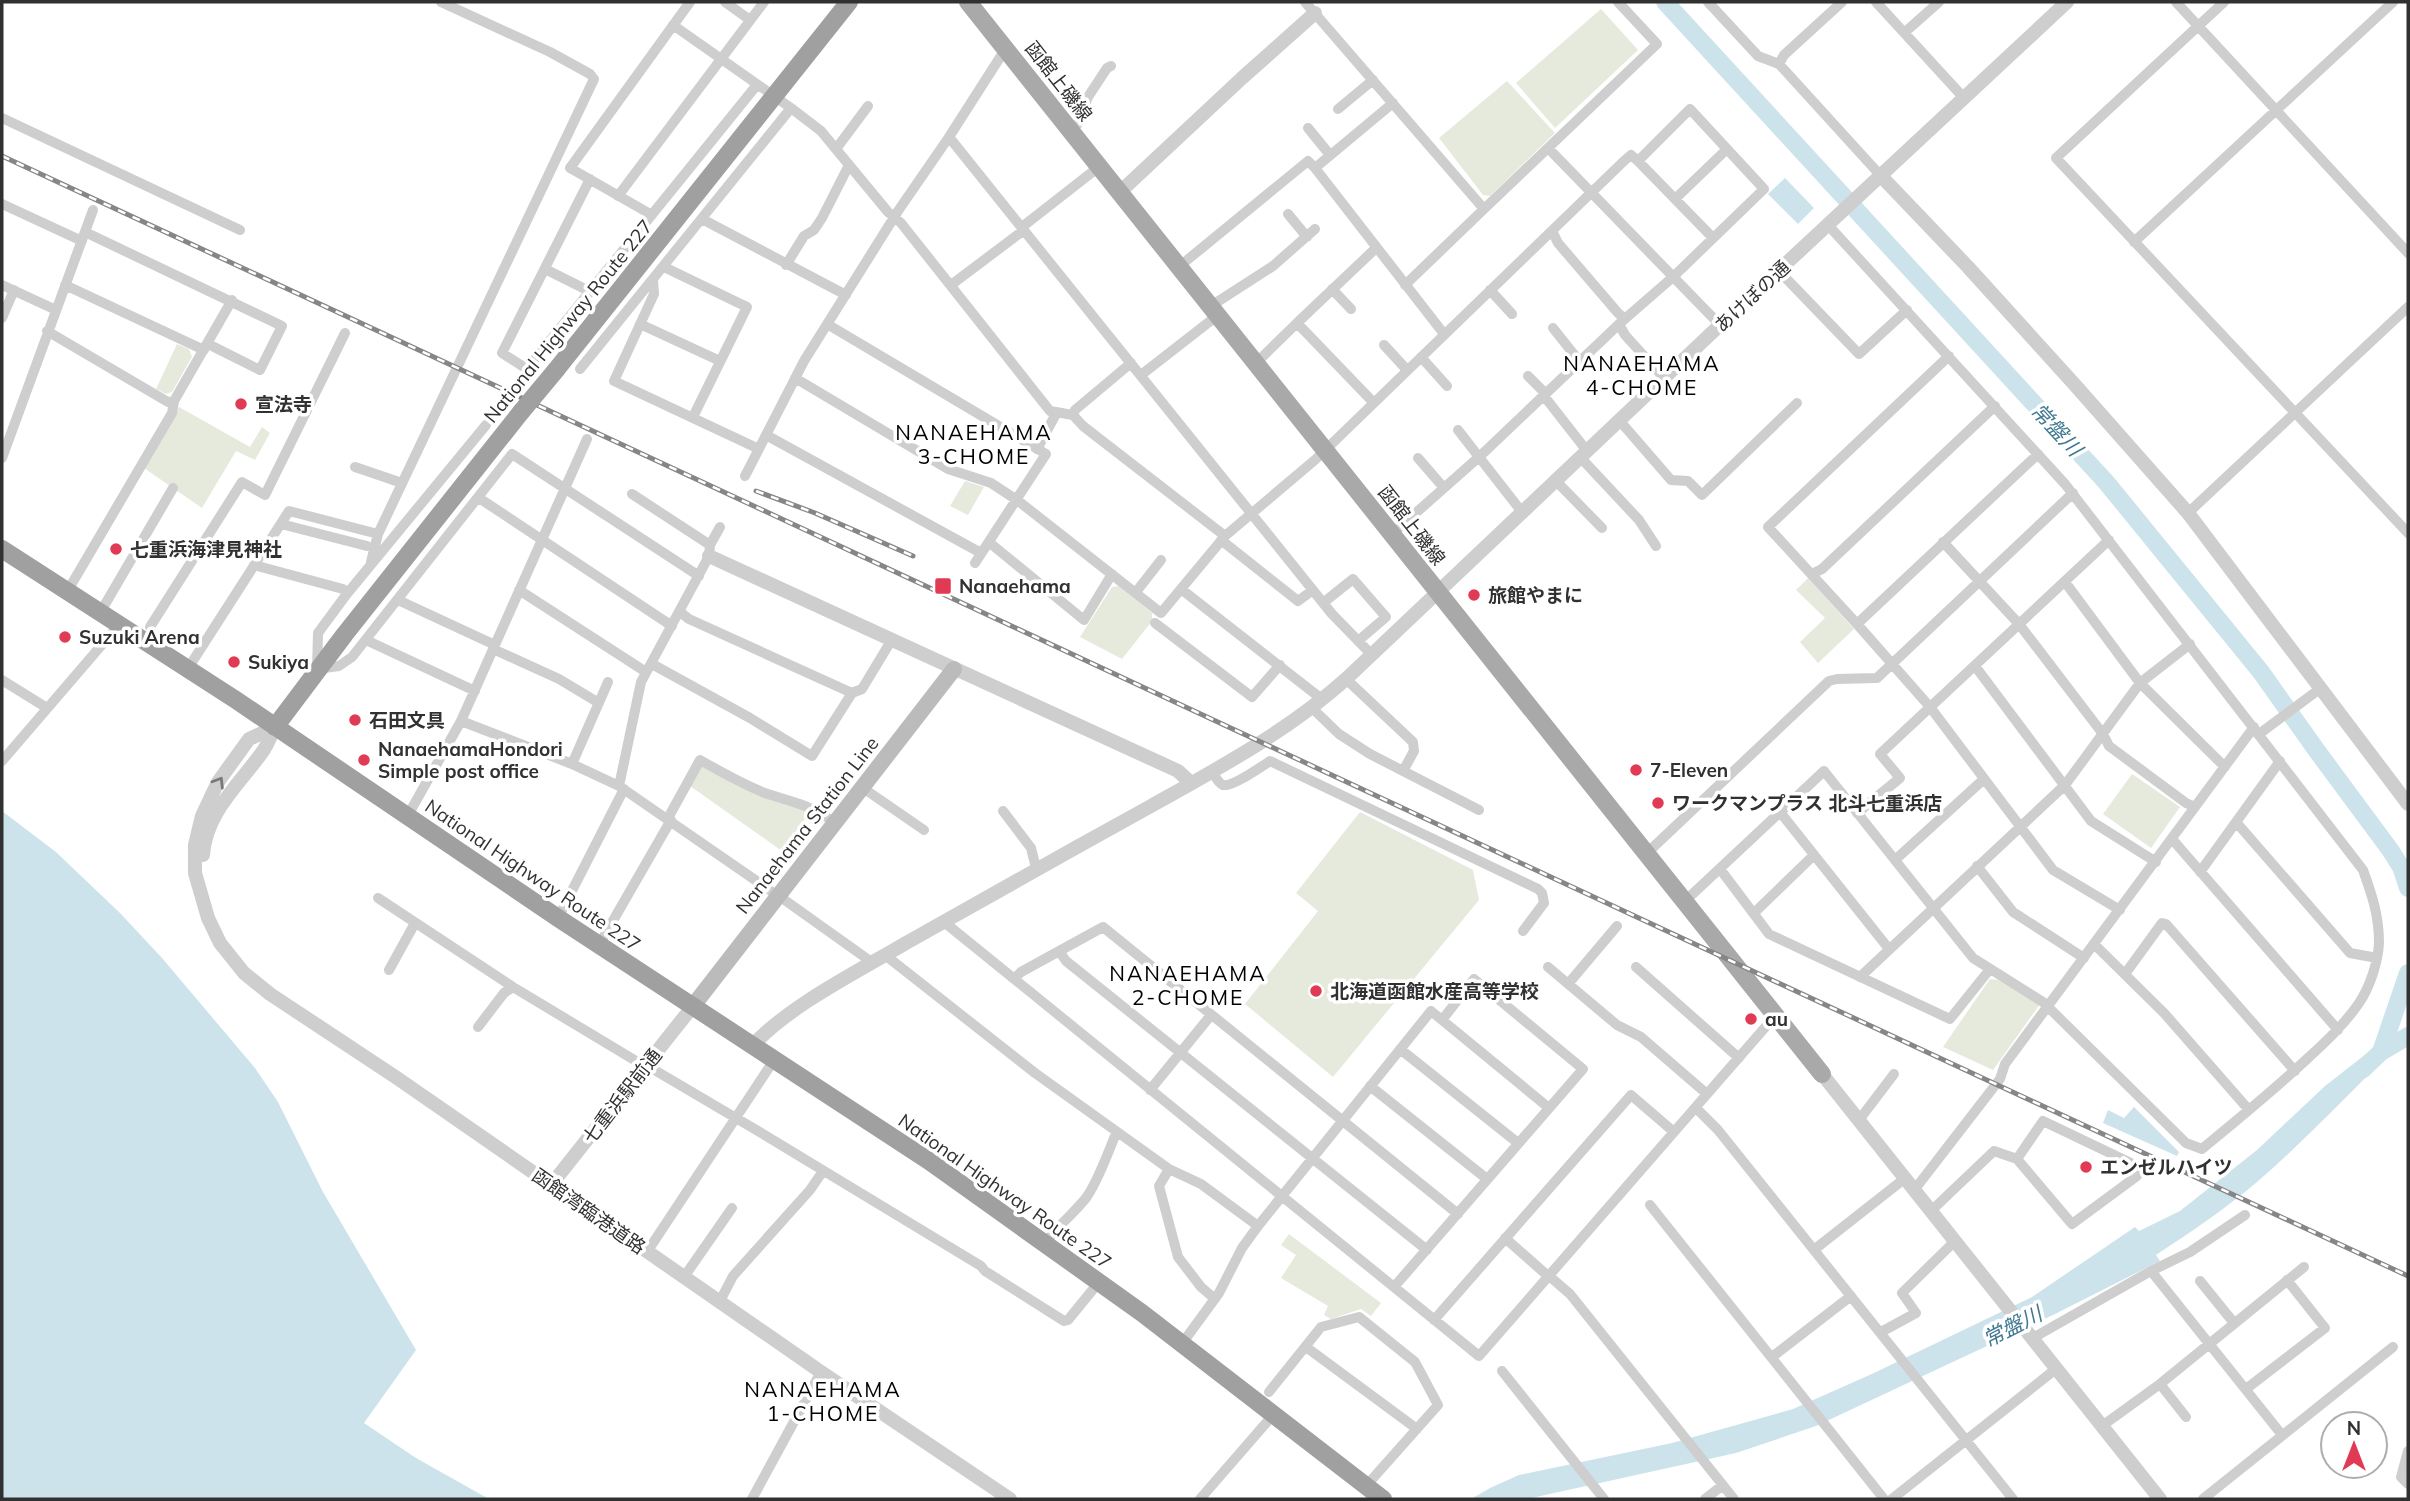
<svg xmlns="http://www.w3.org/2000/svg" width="2410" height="1501" viewBox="0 0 2410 1501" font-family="Mulish,'Noto Sans JP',sans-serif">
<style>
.green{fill:#e5eadd}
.water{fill:#cde3ec}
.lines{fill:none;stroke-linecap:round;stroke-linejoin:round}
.river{stroke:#cde3ec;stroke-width:18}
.minor{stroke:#cecece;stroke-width:10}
.tertiary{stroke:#cecece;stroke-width:14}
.secondary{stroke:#bbb;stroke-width:16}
.primary{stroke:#a9a9a9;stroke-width:18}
.trunk{stroke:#a0a0a0;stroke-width:18}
.rail-casing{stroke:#868686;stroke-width:5}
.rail{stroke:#fff;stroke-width:2.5;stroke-dasharray:8;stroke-linecap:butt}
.trunk-bridge{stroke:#a0a0a0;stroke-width:18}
.oneway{stroke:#787878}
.poi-dot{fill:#e13a55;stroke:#fff;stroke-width:2.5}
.labels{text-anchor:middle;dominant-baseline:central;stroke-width:7;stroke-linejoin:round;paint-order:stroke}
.street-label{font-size:19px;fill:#313131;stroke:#fff}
.poi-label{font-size:19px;font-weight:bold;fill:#313131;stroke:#fff;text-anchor:start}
.neighbourhood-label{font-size:21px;letter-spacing:2px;fill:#000;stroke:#fff}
.water-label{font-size:21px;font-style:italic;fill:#407992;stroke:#fff}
</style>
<rect width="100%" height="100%" fill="#fff"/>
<!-- green -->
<path class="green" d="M1601,9l37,41 -83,78 -39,-45z
M1507,81l48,52 -65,63 -7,-1 -44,-57z
M177,344l12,5 3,8 -20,35 -6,2 -10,-5z
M179,407l71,40 12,-20 8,6 -15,27 -19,-9 -34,57 -58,-40z
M965,481l19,6 -16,28 -18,-9z
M1808,578l46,51 -36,34 -18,-21 25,-24 -29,-28z
M1119,586l33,27v8l-30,38 -42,-22 32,-50z
M702,765l109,46 -29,40 -92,-65z
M2132,774l48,33 -29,41 -48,-34z
M1360,812l113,58 6,30 -146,177 -88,-73 73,-93 -22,-18z
M1990,979l9,1 41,24 -47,66 -50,-23z
M1289,1234l92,69 -10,13 -10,-7 -30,10 -7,-4 4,-9 -47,-28 15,-23 -15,-10z"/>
<!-- water -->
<path class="water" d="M1785,178l29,30 -16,16 -30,-30z
M2,811l54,41 64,61 42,45 93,110 23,34 45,90 93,158 -52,73 52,35 73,41h-487z
M2375,1047l10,11c-42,42 -83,85 -128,124 -32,27 -66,50 -101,73l4,6 -107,54 -237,111 -80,27 -209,46h-56l19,-11 29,-13 153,-32 121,-34 81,-36 158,-76 103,-70 4,4 41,-20 77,-61 68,-64z
M2134,1107l45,45 -2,4 -74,-33 5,-13 16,8z"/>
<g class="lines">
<!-- river -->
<path class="river" d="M1665,2l441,480 155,190 56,79 74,100 10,16 7,21
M2381,1052l27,-16
M2362,1070l19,-18 27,-79"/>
<!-- minor -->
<path class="minor" d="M725,2l25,18
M1305,2l179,207 173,-165 -39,-42
M1708,2l50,54 21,8 102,112
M1876,2l88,96
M2176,2l232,251
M2224,2l-168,156 352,375
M1904,33l35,-31
M1779,64l5,-9 58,-53
M1393,103l-78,65 129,166
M791,108l30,23 67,81 13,11 149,188 23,4 10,11 142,110
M1338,109l35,-29
M2,118l238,112
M1077,125l11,-28 19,-29 4,-2
M1308,128l22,27
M949,137l383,477 39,40
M836,149l32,-43
M1549,149l171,176
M1638,161l75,77
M590,179l-88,174 25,16 229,-283
M618,196l146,-194
M1675,199l52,-50
M2,204l80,37
M1288,214l19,23
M652,215l-82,-47 120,-166
M702,219l144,76
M1022,227l78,-61
M1552,231l6,12 60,70 7,6
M85,232l197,94 -22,44 -52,-26
M2134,242l259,-240
M1186,261l122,-100 7,7
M786,265l18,-29 10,-6 8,-12 27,-53
M664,267l83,40 -54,110
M545,269l46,23
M1779,271l80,83 48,-44
M653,280l1,14 -40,87 145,68
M2,285l54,25
M65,285l139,65
M951,285l73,-55
M1405,285l79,-76
M1332,289l19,20
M1490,290l22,24
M1211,306l62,-40 42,-37
M2,318l12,-28
M640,324l80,37
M827,324l219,130 -71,109
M1619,324l6,11 39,43
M1553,328l27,34
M47,331l121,71 6,-1 58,-101
M1384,345l23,25
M1949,356l-181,171 89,97 73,83 123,163 67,40
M1421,357l26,29
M1256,363l41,-40
M580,369l211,-261 -118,-83
M1141,375l77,-60
M1528,376l18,18
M795,378l153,91 43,14 26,17 144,113 64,-77 91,-77 309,-299 6,-5 7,6 52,-52 74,80 -91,88 -54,47 -140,133 -87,77
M1544,396l43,55
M1373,402l-76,-79 79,-75
M1073,415l2,-5 56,-47
M1619,420l52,60 17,1 14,14 95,-92
M486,425l-140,170 -28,38 -1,36 22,-3 13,-9 160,-203 187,122
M1458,430l21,27
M766,435l215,118
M1037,449l20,-37
M1479,457l43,55
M1580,457l59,63 17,26
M2,458l91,-248
M1418,458l26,30
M355,467l47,16
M745,476l59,-115 94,-150 51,-74 57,-89
M1556,481l46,47
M479,498l193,128
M2188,513l220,-206
M281,524l86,22
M1221,540l77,61 15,-11
M1943,542l76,82 84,110 6,12 77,57 9,4
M990,543l94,77 28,-46
M710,545l10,-18
M371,562l7,-28 216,-455 -4,-5 -40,-22 -109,-50
M254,565l89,24
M1812,574l10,-5 173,-163
M2065,582l75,101 85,84
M1181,589l142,111
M519,590l127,82
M67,592l105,-179 2,-12
M1136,592l25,-32
M398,600l97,45
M1323,603l30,-24 33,38 -28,24
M100,613l73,-125
M1155,623l97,74 28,-32
M1857,624l181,-170
M150,627l92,-145 23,13 80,-162
M366,640l109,51
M493,649l66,30 40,24
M652,664l98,54 62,38 40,-63 -163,-74 -9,-7
M1975,666l116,155 65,41
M187,670l102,-159 89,23
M1346,679l67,63 1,9 -11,20
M2,680l45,28
M852,693l10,-4 29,-48
M1312,708l27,26 31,20 109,56
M461,721l111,43 47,22 152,105
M2259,734l62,-46
M2,761l116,-135
M572,764l36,-82
M1212,771c3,5 6,12 11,14 9,2 38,-18 47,-24l268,128 4,4 2,10 -21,28
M619,786l22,-104 68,-126 1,-11 -78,-51
M863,788l61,42
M1003,811l28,37 4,16
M1780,812l109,137
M1857,813l43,-35 -20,-24 229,-214
M407,817l54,-96 126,-282
M668,818l32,-58c21,12 42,24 65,33 23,8 43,11 63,25
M2236,822l114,131 27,5
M2172,839l166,191
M1646,854l183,-173 8,-2 40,-1 196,-185
M1895,860l89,-81
M1977,866l36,46 71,46
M1720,869l49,65 181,85 40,-50
M2200,872l80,-111
M779,896l94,67
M378,898l135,89 123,74 10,4 117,69 218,132 4,5 79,50 4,-1 31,-38
M1684,902l140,-131 149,187 70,44 143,141 16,6c36,-30 72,-59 106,-91 19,-17 37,-34 51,-55 11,-16 19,-41 20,-60 0,-28 -7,-48 -16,-73l-298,-386 -237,-259
M1754,913l60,-58
M558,918l66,-129
M944,922l535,434 296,-340
M2094,944l70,69 85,97
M599,945l72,-125
M1059,951l7,10 361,289
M885,955l150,118 134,96 -10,17 19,71 23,30 14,12
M1548,967l69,58 24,12 66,57
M1636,967l103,91
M389,970l26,-47
M2125,974l37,-51 4,1 129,147
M1860,977l205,-192 75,-102 50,-39
M1014,979l7,-7 82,-45 355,287
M1568,984l49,-58
M1442,1020l107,88
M478,1027l26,-34 9,-6
M1400,1049l118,94
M1370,1086l117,93
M1150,1090l61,-75
M1696,1108l22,22 295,369
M1859,1120l35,-46
M1169,1169l32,15 57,42
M1915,1189l85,-110 5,-15 249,-337
M1650,1205l234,294
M1931,1211l63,-60 23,8 55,65 65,-48 -2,-11 -92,-44 -26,38
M1505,1238l43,38
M1045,1243c12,-16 28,-29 41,-45 11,-15 23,-47 30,-65
M1815,1249l84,-66
M647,1252l127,-192
M2151,1271l131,164
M1548,1275l22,19 164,205
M684,1277l48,-69
M2200,1281l34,42
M720,1301l13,-25 77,-86 13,-19
M1434,1320l197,-225 43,37
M1881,1332l35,-19 -14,-20 53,-52
M2033,1338l118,-67 39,-19 55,-37
M1181,1345l38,-52 23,-45 16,-22 173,-215 11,9 32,-41 109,90 -189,218
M1306,1347l111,82
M1772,1357l79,-61
M1502,1371l102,128
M2160,1384l26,33
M2246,1389l79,-61 -38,-48
M1269,1392l52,-65 38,-10 56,45 23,43 -72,81
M2102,1426l58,-42 144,-117
M2408,1451l-7,26 7,7
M752,1499l69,-127
M1200,1499l73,-84
M1705,1499l18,-14
M1892,1499l165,-131
M2203,1499l190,-152"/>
<!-- tertiary -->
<path class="tertiary" d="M1881,176l87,91 107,118 113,128 220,291
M1120,192l122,-114 73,-65
M709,556l469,215 13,12
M275,727l-26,12 -31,43 -16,34 -7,29v28l13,45 12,25 24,30 26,21 127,84 424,294 189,127
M203,855c3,-43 37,-71 60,-104 5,-7 8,-16 12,-24
M752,1046c38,-41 105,-74 154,-103 82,-46 163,-92 245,-137 68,-38 137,-75 195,-127l374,-354 347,-323
M1822,1074l338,425
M551,1185l142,-179"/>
<!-- secondary -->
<path class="secondary" d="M693,1006l261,-337"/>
<!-- primary -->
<path class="primary" d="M968,2l854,1072"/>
<!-- trunk -->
<path class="trunk" d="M556,370l293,-368
M2,549l234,151 322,218 371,243 213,152 241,186
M275,727l70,-93 176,-222"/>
<defs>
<path id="rail" d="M2,156l2406,1120
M756,491l59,22 98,43"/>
</defs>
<!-- rail casing -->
<use href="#rail" class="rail-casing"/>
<!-- rail -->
<use href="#rail" class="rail"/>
<!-- trunk-bridge -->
<path class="trunk-bridge" d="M521,412l35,-42"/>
</g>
<!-- one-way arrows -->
<defs><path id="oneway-chevron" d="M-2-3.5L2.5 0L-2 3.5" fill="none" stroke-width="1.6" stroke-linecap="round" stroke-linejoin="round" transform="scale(1.75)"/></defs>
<use class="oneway" href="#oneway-chevron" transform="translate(219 782) rotate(-58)"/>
<!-- markers -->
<g class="poi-dot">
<circle cx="241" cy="404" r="7"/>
<circle cx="116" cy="549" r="7"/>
<rect x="934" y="577" width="18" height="18" rx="3.5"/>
<circle cx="1474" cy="595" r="7"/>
<circle cx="65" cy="637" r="7"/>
<circle cx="234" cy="662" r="7"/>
<circle cx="355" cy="720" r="7"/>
<circle cx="364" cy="760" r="7"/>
<circle cx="1636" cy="770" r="7"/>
<circle cx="1658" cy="803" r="7"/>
<circle cx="1316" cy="991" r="7"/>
<circle cx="1751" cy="1019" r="7"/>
<circle cx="2086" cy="1167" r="7"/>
</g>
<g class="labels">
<!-- street labels -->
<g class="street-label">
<text transform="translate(1059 81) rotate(52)">函館上磯線</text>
<text transform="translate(1752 296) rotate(-43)">あけぼの通</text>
<text transform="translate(568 321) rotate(-51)">National Highway Route 227</text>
<text transform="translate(1412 525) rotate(52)">函館上磯線</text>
<text transform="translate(807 825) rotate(-52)">Nanaehama Station Line</text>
<text transform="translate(533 875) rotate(34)">National Highway Route 227</text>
<text transform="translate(622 1096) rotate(-52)">七重浜駅前通</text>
<text transform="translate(1005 1191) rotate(35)">National Highway Route 227</text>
<text transform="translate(589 1211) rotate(35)">函館湾臨港道路</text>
</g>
<!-- poi labels -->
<g class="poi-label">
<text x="255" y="404">宣法寺</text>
<text x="130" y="549">七重浜海津見神社</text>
<text x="959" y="586">Nanaehama</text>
<text x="1488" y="595">旅館やまに</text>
<text x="79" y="637">Suzuki Arena</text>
<text x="248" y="662">Sukiya</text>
<text x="369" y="720">石田文具</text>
<text x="378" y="749">NanaehamaHondori<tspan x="378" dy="22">Simple post office</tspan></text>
<text x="1650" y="770">7-Eleven</text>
<text x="1672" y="803">ワークマンプラス 北斗七重浜店</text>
<text x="1330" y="991">北海道函館水産高等学校</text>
<text x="1765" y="1019">au</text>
<text x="2100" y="1167">エンゼルハイツ</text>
</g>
<!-- neighbourhood labels -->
<g class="neighbourhood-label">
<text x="1642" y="363">NANAEHAMA<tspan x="1642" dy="24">4-CHOME</tspan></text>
<text x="974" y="432">NANAEHAMA<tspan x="974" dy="24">3-CHOME</tspan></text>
<text x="1188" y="973">NANAEHAMA<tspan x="1188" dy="24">2-CHOME</tspan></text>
<text x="823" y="1389">NANAEHAMA<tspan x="823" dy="24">1-CHOME</tspan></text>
</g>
<!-- water labels -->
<g class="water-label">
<text transform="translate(2057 429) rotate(47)">常盤川</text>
<text transform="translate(2012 1326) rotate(-27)">常盤川</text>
</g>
</g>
<!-- border -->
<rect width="2410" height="1501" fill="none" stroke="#313131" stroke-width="7"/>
<!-- north arrow -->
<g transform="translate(2354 1445)"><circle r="33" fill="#ffffff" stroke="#adadad" stroke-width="2"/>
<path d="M0-5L12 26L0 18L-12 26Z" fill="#e13a55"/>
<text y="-10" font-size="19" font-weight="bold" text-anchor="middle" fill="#313131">N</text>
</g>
</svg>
